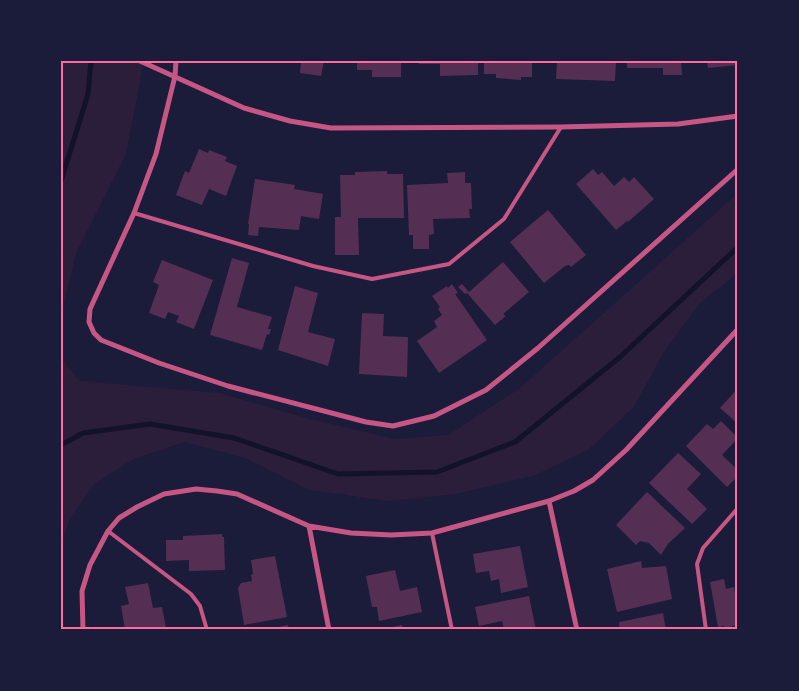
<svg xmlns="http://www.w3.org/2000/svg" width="799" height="691" viewBox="0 0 799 691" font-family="'IBM Plex Sans',sans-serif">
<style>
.green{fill:#2a1e3b}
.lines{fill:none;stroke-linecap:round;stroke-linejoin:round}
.stream{stroke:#12122b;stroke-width:5}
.building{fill:#542f53}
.service{stroke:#c65784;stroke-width:4}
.minor{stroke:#c65784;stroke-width:5}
.neatline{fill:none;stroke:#ff6b9d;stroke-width:2}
</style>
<rect width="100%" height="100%" fill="#1b1b3a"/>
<!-- green -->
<path class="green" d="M61,61h83l-18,93 -50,99 -15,63z
M738,193v80l-38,30 -36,49 -30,55 -46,43 -55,26 -77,18 -67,7 -80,-11 -64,-32 -60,-16 -52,17 -40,26 -23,34 -9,25v-186l19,23 140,12 90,26 85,20 53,-4 72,-47z"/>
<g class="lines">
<!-- stream -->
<path class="stream" d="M61,181l27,-87 3,-33
M61,445l22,-12 67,-9 84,14 104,36 99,-2 78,-30 105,-85 118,-110"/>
</g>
<!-- building -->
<path class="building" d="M301,61h23l-3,15 -21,-3z
M357,61h44v16h-29v-7h-15z
M419,61h59v14l-38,1v-12h-21z
M484,61h48v16h-11v3l-25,-2v-4h-12z
M557,61h59l-1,20 -59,-2z
M627,61h54l1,14h-19v-7h-36z
M707,61h31v4l-30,3z
M199,149l9,4 1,-3 18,7 -2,4 12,5 -11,30 -17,-7 -7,16 -26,-10 9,-24 4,2z
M593,169l5,6 4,-3 12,14 10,-9 5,5 5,-5 20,22 -26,23 -1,-1 -11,9 -40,-46z
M387,171v3h16l1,44h-46l1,37h-24v-38h6l-1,-42h15v-3z
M465,172v11h6l1,26h-3l1,9 -37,1 1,15 -5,1v14h-16v-14h-4l-2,-50 41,-2 -1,-10z
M255,179l40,6 -1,4 29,5 -4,25 -18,-3 -2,14 -40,-3 -1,9 -10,-1 1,-11h-1z
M548,210l38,45 -15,12 -2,-2 -4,1 -21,17 -34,-41z
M232,258l17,5 -12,44 35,10 -4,12h3l-2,6 -2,-1 -5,16 -52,-15z
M162,260l51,20 -19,49 -18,-7 3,-6 -11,-4 -3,7 -16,-6 10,-28 -6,-3z
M503,262l26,30 -26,22 3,2 -11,9 -28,-32 -2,1 -7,-7 4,-3 7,8z
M452,284l6,9 -3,1 32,46 -48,33 -22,-32 20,-14 -3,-6 8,-6 -4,-6 2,-2 -8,-11 15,-10 1,2z
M295,286l23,7 -10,39 27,7 -7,27 -50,-16z
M362,313l22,1 -1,22 25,1 -1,40 -48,-3z
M738,388v36l-18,-16z
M721,421l17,17 -16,17 16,15v6l-11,11 -41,-41 21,-22 6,5z
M678,453l23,21 -14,15 20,20 -15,15 -43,-41z
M647,492l38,36 -17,16 -7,11 -12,-12 -9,-2 -4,4 -20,-20z
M222,534v3h2l1,33 -36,1v-11l-23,1v-21h17v-4z
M520,546l8,41 -27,6 -2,-14 -8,2 -2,-10 -13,2 -3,-19z
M275,556l12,61 -43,8 -6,-37 3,-5 11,-2 -1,-6 2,-1 -2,-14z
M641,561l1,7 24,-2 6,33 -55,13 -10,-43z
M395,570l5,21 17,-4 5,25 -43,9 -2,-14h-5l-6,-31z
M724,579l2,10 8,-2 2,11 2,-1v28l-13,3 -1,-2 -6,1 -8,-45z
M148,583l5,25 9,-1 4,21 -6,2h-35l-4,-24 8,-2 -4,-17z
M529,596l7,34h-32l-2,-9 -23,5 -4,-19z
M663,613l3,17h-46l-1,-8z
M288,625l1,5h-20v-1z
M402,625l1,5h-19l-1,-1z"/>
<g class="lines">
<!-- service -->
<path class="service" d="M134,213l179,53 59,13 77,-15 55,-45 57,-92
M108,531l83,63 9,12 7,24
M432,533l20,97
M706,630l-9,-66 6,-16 35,-40"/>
<!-- minor -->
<path class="minor" d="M140,61l104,47 46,13 41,7 230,-1 117,-3 60,-8
M176,61l-1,15 -19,78 -22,59 -44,96 -1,13 5,11 7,7 58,23 69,23 138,36 27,4 41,-10 52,-26 52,-42 200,-179
M549,501l28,129
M309,526l20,104
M83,630l-1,-39 8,-26 18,-34 11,-13 18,-11 27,-13 32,-5 21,2 20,3 72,32 42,7 40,2 41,-2 117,-32 25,-10 19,-11 33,-30 112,-121"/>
</g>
<!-- border -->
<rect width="799" height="691" fill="none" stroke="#1b1b3a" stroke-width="125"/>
<rect x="62" y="62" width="674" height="566" class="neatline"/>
</svg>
